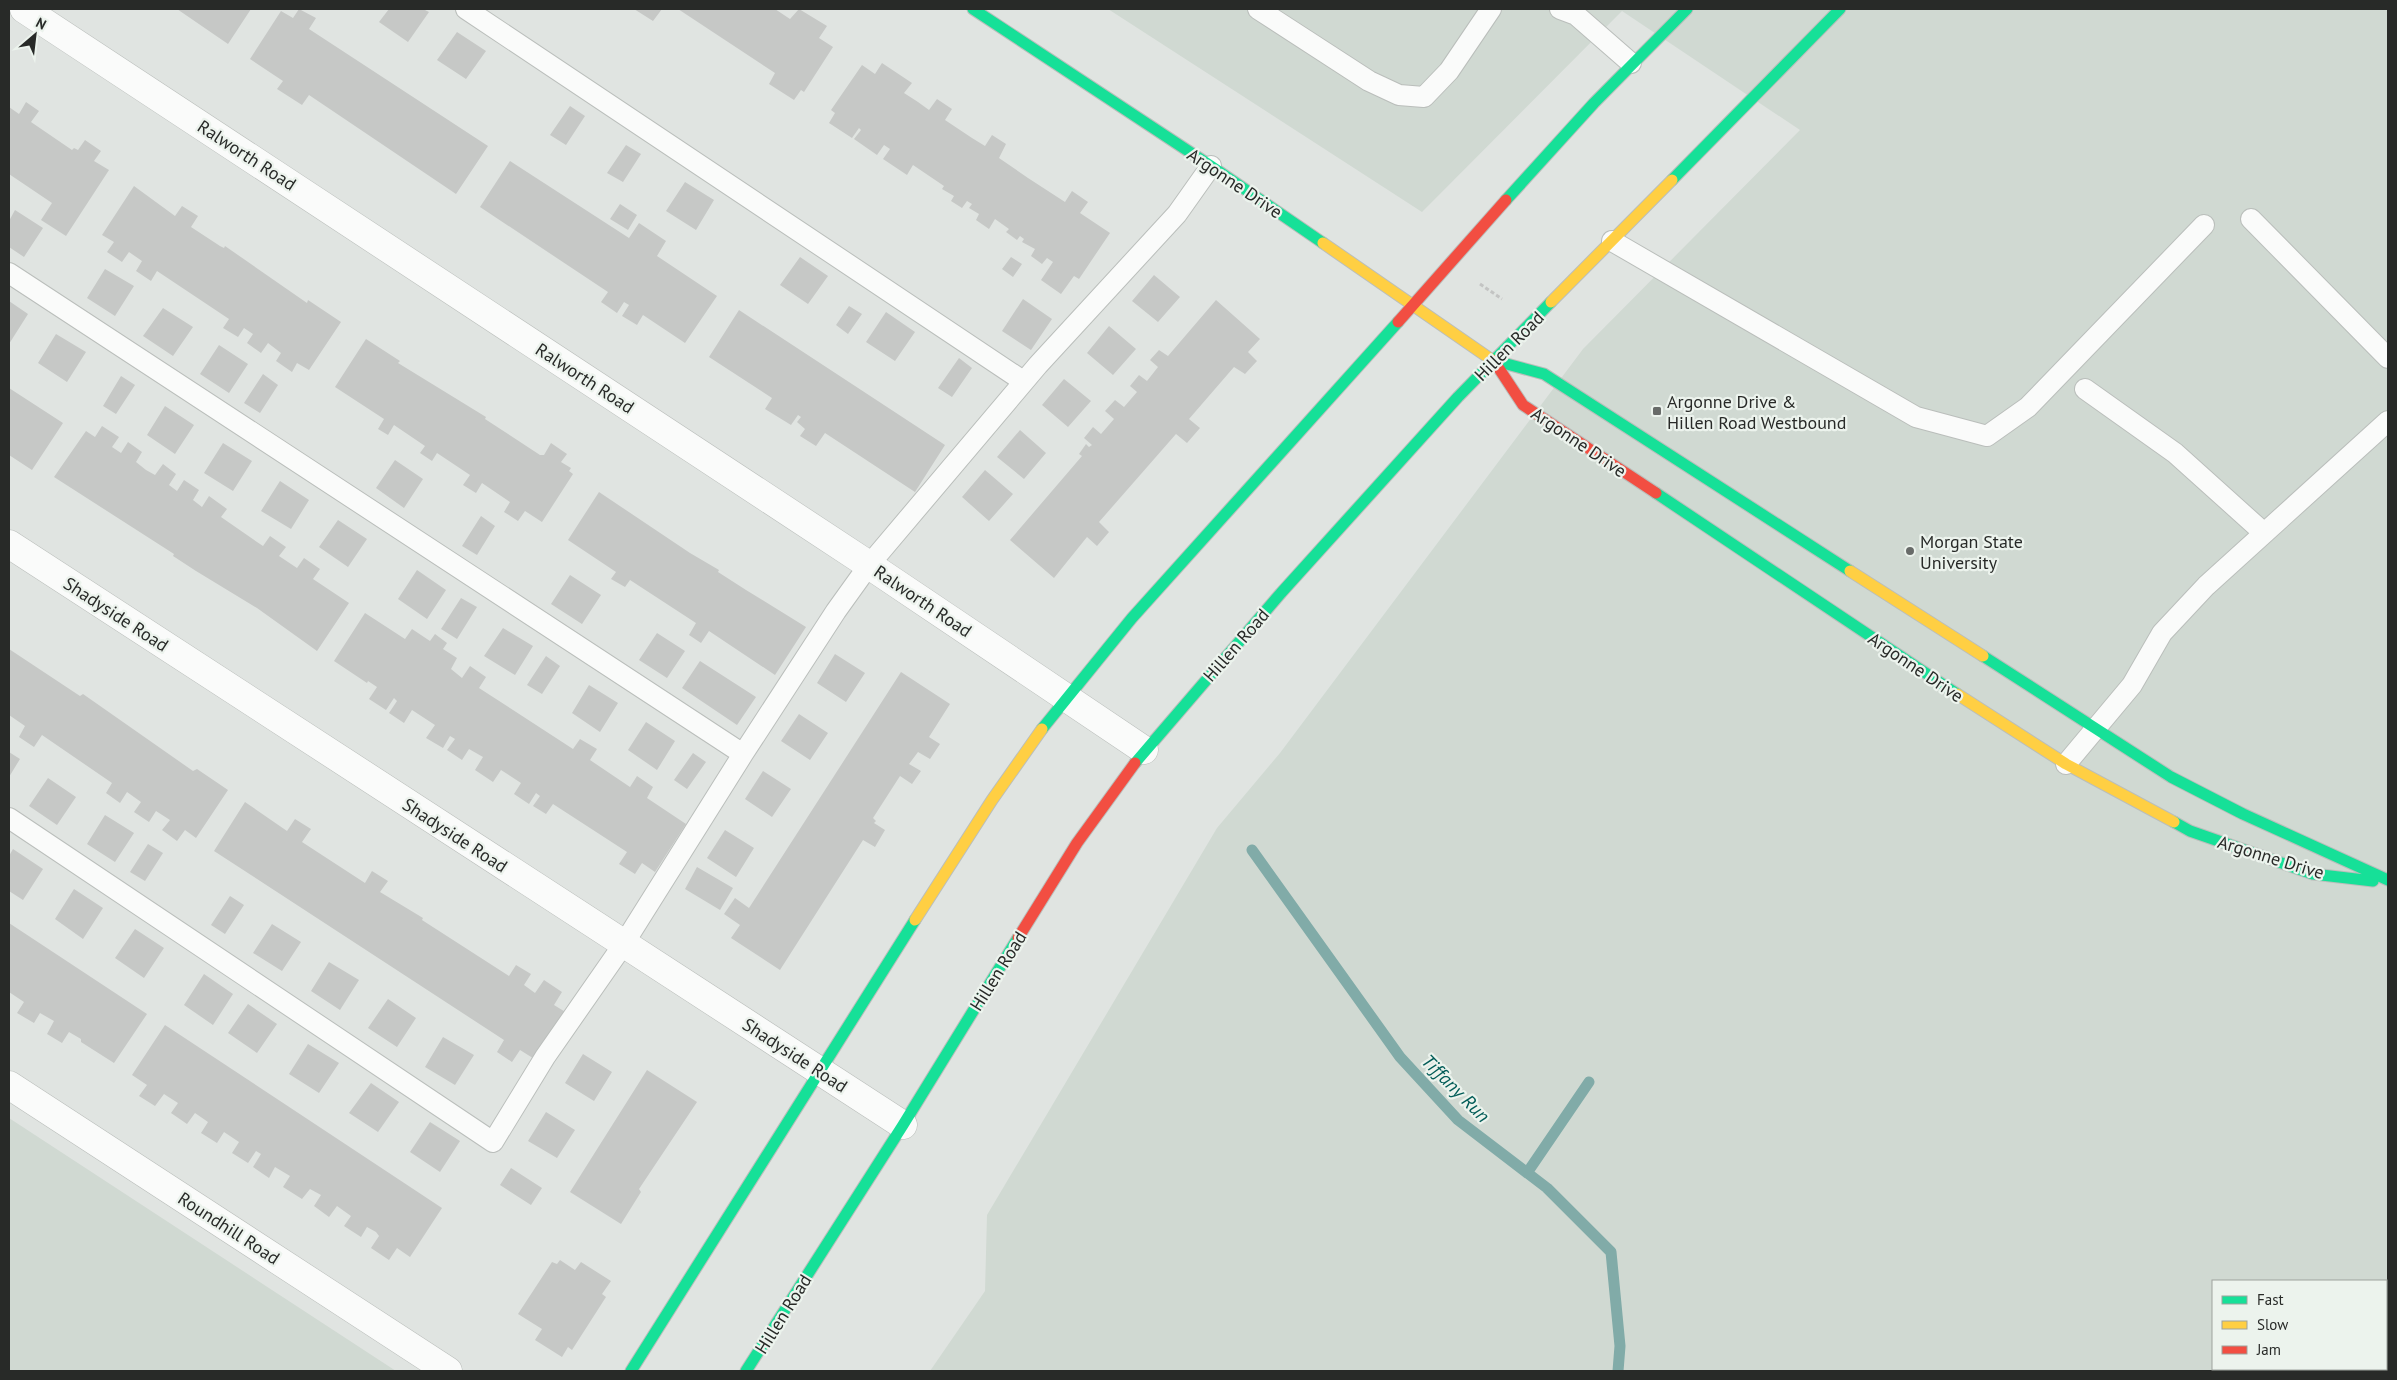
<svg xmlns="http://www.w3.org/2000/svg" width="2397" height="1380" viewBox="0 0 2397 1380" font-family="'PT Sans',sans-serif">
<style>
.built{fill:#d0d9d2;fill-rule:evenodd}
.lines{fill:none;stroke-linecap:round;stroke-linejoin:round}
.stream{stroke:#81aba8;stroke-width:11}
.building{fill:#c6c8c6}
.lane-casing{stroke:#babebb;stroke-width:22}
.street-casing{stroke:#babebb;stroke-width:29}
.fast-casing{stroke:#babebb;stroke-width:13}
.slow-casing{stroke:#babebb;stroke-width:13}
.jam-casing{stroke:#babebb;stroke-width:13}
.path{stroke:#c3c4c3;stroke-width:3;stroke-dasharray:4 2.5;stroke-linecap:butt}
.lane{stroke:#fafbfa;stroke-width:20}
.street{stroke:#fafbfa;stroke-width:28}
.fast{stroke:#16e098;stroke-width:11}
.slow{stroke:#ffcf43;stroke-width:11}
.jam{stroke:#f24e42;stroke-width:11}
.poi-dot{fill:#686b69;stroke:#ecf3ed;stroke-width:2}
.labels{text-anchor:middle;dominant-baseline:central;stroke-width:4.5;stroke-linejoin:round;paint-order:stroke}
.street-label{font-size:18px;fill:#282a28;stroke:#ecf3ed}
.poi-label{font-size:18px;fill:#282a28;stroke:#ecf3ed;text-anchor:start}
.water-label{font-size:19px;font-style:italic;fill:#035d58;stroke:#ecf3ed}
</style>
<rect width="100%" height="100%" fill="#e0e4e1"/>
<!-- built -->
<path class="built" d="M1108,9h1280v1362h-1458l55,-80 2,-76 230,-387 63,-75 303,-404 217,-219 -178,-119 -200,201zM2213,1281h173v88h-173z
M9,1118l387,253h-387z"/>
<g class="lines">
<!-- stream -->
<path class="stream" d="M1252,850l148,207 58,63 89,68 64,64 9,94 -2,25
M1527,1173l62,-91"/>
</g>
<!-- building -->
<path class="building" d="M177,9h74l-23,35z
M299,9l17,9 -7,11 179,117 -32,48 -147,-99 -7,10 -25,-16 6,-8 -33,-22 31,-48 12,7z
M389,9h34l6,3 -21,30 -29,-20z
M634,9h28l-9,12z
M678,9h97l15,10 9,-10 28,17 -8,12 14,9 -29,45 -3,-2 -7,10 -25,-16 6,-11z
M457,32l29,19 -20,28 -29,-19z
M882,63l30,20 -8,10 14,9 11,8 8,-11 15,10 -7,11 27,18 13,8 7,-11 14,9 -7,14 29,20 37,24 7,-11 16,11 -8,11 30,20 -31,46 -5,-3 -13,18 -20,-14 12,-18 -6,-4 -5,6 -11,-8 4,-7 -13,-7 2,-3 -4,-3 -3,4 -11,-8 3,-3 -14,-10 -6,10 -13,-9 3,-6 -10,-6 3,-4 -5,-3 -5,7 -11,-7 3,-5 -12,-7 2,-3 -31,-21 -6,10 -24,-16 7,-10 -6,-4 -7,10 -23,-16 7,-9 -2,-2 -7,10 -23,-15 6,-10 -4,-3 31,-45 13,9z
M26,102l13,9 -8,11 41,28 2,-2 4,2 7,-10 16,11 -7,10 15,9 -43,66 -25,-16 11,-17 -43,-29v-67l10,7z
M570,106l15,10 -19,29 -16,-10z
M626,145l15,9 -18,28 -16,-9z
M510,161l119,77 10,-15 27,18 -9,15 60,40 -32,47 -42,-28 -6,10 -15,-9 7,-11 -5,-3 -7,11 -16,-11 7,-10 -128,-85z
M685,182l29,18 -18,30 -30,-19z
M134,186l41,30 7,-10 16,10 -7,11 29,19 4,2 1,-2 82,57 1,-3 33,22 -32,48 -12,-7 -5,9 -16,-11 5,-8 -13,-10 -7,10 -14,-10 6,-9 -9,-6 -6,9 -15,-9 6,-9 -72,-48 -6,10 -15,-10 6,-10 -13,-9 -7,10 -15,-10 7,-10 -12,-7z
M620,204l17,11 -9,15 -18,-11z
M15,210l28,18 -19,29 -15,-10v-26z
M800,257l28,19 -20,28 -28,-19z
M1011,257l11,7 -9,13 -11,-8z
M105,269l29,17 -19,30 -28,-18z
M1154,275l26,22 -22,25 -26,-21z
M1023,299l29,20 -21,31 -29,-19z
M1216,300l44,39 -12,13 9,9 -12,13 -11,-7 -45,52 11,9 -13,15 -11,-9 -77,88 10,10 -12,14 -10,-9 -33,41 -44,-38 72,-84 -3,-2 7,-10 3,3 3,-2 -8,-7 9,-11 8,7 13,-15 -9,-8 10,-11 9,7 13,-15 -7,-6 9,-11 8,6 11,-14 -8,-7 9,-10 9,6z
M9,301l19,13 -19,30z
M849,306l13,8 -14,20 -12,-9z
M163,308l30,19 -20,29 -30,-20z
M739,310l206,135 -30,47 -90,-59 -9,13 -16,-10 5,-7 -8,-7 4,-5 -3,-2 -7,10 -26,-16 7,-11 -63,-41z
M886,312l29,20 -20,29 -29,-19z
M1109,326l27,23 -23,26 -26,-22z
M56,334l30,18 -19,30 -29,-19z
M366,339l34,22 -2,2 88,54 -1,2 55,36h4l7,-12 16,11 -6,8 10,6 -2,3 4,3 -31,48 -17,-11 -7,10 -14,-9 6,-10 -28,-19 -6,10 -13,-8 7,-10 -33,-22 -5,8 -12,-8 5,-7 -31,-21 -6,10 -10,-6 6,-10 -49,-32z
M219,345l29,19 -19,29 -29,-19z
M959,358l13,10 -20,29 -14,-9z
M263,374l15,11 -18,28 -16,-10z
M121,376l14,9 -19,29 -13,-8z
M1064,379l27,22 -23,26 -26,-22z
M9,388l54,35 -31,47 -23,-15z
M165,406l29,19 -19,29 -28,-19z
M102,426l17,11 -7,10 9,6 7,-11 14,10 -6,10 10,8 9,5 8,-11 13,10 -7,11 8,6 7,-11 15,10 -6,10 9,7 7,-11 18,13 -6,8 36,25 6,4 7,-10 16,11 -7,9 18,12 7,-10 16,11 -7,10 36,24 -32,48 -60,-43 -61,-37 -23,-15 1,-2 -120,-77 32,-46 9,6z
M1020,430l26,23 -22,26 -27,-22z
M223,443l29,18 -19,30 -29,-18z
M395,460l28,19 -19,29 -28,-20z
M985,470l28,24 -24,27 -27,-24z
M280,481l29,19 -18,29 -30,-18z
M599,492l91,61 29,17 -1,2 28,18 60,37 -31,48 -66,-44 -8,12 -12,-8 7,-12 -66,-43 -5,7 -14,-8 5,-7 -48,-32z
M481,516l14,10 -18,29 -15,-9z
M338,520l29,19 -19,28 -29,-20z
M417,570l29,20 -19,29 -29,-20z
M570,575l31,20 -19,29 -31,-20z
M461,598l16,9 -20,32 -16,-10z
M365,613l40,26 7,-10 18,12 5,-7 12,9 -4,6 14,9 -6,11 11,9 8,-12 16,11 -7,11 94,61 7,-10 17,10 -7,11 40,27 7,-11 16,11 -6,11 39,26 -31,48 -13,-9 -7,11 -16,-10 8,-12 -74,-48 -7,10 -13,-8 7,-10 -4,-3 -7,11 -15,-10 7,-11 -20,-13 -8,12 -18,-12 8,-13 -14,-8 -7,11 -15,-10 8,-11 -5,-3 -7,12 -17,-10 9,-13 -23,-15 -8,13 -15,-10 8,-12 -3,-3 -8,12 -17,-11 8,-12 -9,-6 -1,2 -33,-22z
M503,628l30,18 -18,29 -31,-19z
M657,633l28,18 -18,27 -28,-18z
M9,649l71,47 3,-2 110,77 4,-2 31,21 -32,48 -11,-8 -8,11 -15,-11 8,-10 -14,-9 -7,11 -15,-10 7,-10 -14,-10 -7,11 -14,-10 6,-10 -70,-48 -8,12 -15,-10 6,-11 -16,-11z
M835,654l30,19 -19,29 -29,-19z
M546,656l14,10 -18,28 -15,-9z
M700,661l56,36 -19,28 -55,-37z
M901,672l49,32 -21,33 11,7 -10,15 -12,-7 -9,12 12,7 -9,13 -12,-8 -27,42 3,3 -2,2 11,7 -10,17 -12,-7 -83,130 -49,-32 9,-13 -16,-11 11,-16 14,10z
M589,685l29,18 -18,29 -28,-19z
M799,714l29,19 -18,27 -29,-19z
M646,722l29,19 -18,29 -29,-20z
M9,752l11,7 -11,18z
M693,753l13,9 -19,27 -13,-9z
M763,771l28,18 -19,28 -27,-18z
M48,778l28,19 -19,28 -28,-19z
M245,802l42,29 8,-12 16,10 -9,13 63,41 7,-12 16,10 -8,11 43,26 -1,2 87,56 7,-11 15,9 -7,11 11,8 9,-13 18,12 -8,13 13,8 -31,47 -16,-10 -8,12 -15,-10 7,-12 -290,-189z
M105,815l29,18 -19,29 -28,-18z
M725,830l29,18 -18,29 -29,-19z
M148,844l15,9 -18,28 -15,-9z
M13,849l30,20 -20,31 -14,-9v-35z
M697,867l36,21 -13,22 -35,-21z
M74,889l29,19 -20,31 -28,-20z
M230,896l14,9 -19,29 -14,-9z
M9,923l138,91 -33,49 -33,-21v-3l-12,-7 -7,11 -15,-9 7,-13 -14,-8 -6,10 -17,-10 7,-11 -15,-10z
M272,924l29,18 -19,29 -29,-18z
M135,929l29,19 -20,30 -29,-20z
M329,962l30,18 -19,30 -29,-19z
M204,974l29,20 -20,31 -29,-20z
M388,999l28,19 -19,29 -29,-19z
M248,1004l29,20 -20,29 -29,-20z
M165,1025l277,183 -32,49 -13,-9 -8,12 -18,-12 8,-12 -3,-4 -9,-5 -6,10 -17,-11 7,-10 -14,-10 -8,11 -15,-11 7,-11 -11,-6 -8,10 -19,-12 7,-11 -15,-9 -6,11 -16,-11 8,-13 -5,-3 -8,12 -16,-10 7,-11 -15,-10 -7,11 -16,-10 7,-11 -13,-9 -8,11 -16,-11 7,-10 -11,-7 -3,-2 -9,12 -16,-10 8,-11 -15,-10z
M443,1037l31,18 -19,30 -30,-18z
M308,1044l31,19 -20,30 -30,-19z
M583,1054l29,18 -18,29 -29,-18z
M647,1070l50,32 -58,87 2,3 -20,32 -51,-32z
M371,1083l28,19 -21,30 -29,-19z
M546,1112l29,18 -18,28 -29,-17z
M430,1122l30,19 -20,31 -30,-20z
M511,1168l31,20 -11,17 -31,-20z
M560,1260l15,10 6,-8 30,19 -9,13 4,3 -34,53 -4,-3 -6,10 -27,-17 7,-11 -24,-15 34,-52 5,2z"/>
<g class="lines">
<defs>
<path id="lane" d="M466,9l557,372
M1258,9l111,72 30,14 25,2 25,-26 42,-62
M1560,9l16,6 55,48
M2251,219l137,139
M1612,241l304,176 71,19 41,-29 176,-182
M9,273l734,481
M2085,389l90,64 89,80
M2066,764l66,-79 30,-52 44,-47 182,-165
M9,818l484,324 52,-85 78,-112 120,-191 93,-143 33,-46 169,-200 139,-151 34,-48"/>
<path id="street" d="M24,9l845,556 275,185
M9,544l894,581
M9,1085l439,286"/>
<path id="fast" d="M973,9l238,157 112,77
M1672,180l168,-171
M1506,200l88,-97 93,-94
M1492,360l52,14 306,197
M1656,493l301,201
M1983,656l188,121 72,37 145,66
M1042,729l90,-111 266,-296
M1135,763l146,-170 177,-196 93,-95
M2174,822l16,9 123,43 60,7
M631,1371l284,-451
M746,1371l157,-246 115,-187"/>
<path id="slow" d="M1323,243l169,117
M1551,302l121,-122
M1850,571l133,85
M1957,694l109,70 108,58
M915,920l77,-120 50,-71"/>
<path id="jam" d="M1398,322l108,-122
M1494,361l29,44 133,88
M1018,938l59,-95 58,-80"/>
</defs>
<!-- lane casing -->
<use href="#lane" class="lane-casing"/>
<!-- street casing -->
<use href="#street" class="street-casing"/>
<!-- fast casing -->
<use href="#fast" class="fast-casing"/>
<!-- slow casing -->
<use href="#slow" class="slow-casing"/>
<!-- jam casing -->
<use href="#jam" class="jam-casing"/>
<!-- path -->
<path class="path" d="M1480,284l22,15"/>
<!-- lane -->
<use href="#lane" class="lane"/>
<!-- street -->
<use href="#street" class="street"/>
<!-- fast -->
<use href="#fast" class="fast"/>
<!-- slow -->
<use href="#slow" class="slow"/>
<!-- jam -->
<use href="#jam" class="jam"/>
</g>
<!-- markers -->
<g class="poi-dot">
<rect x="1652" y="406" width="10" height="10" rx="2.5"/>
<circle cx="1910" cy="551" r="5"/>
</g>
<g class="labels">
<!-- street labels -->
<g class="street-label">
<text transform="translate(247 155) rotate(33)">Ralworth Road</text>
<text transform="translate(1235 183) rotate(34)">Argonne Drive</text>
<text transform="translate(1509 346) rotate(-45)">Hillen Road</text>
<text transform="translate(585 378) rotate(33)">Ralworth Road</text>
<text transform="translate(1579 442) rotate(34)">Argonne Drive</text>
<text transform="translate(923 601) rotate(34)">Ralworth Road</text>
<text transform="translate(116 614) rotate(33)">Shadyside Road</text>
<text transform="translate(1236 645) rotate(-49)">Hillen Road</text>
<text transform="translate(1916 667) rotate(34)">Argonne Drive</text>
<text transform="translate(455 835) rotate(33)">Shadyside Road</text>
<text transform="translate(2271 857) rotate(17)">Argonne Drive</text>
<text transform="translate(998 971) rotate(-58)">Hillen Road</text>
<text transform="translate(795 1055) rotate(33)">Shadyside Road</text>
<text transform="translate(229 1228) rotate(33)">Roundhill Road</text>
<text transform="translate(783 1314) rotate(-58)">Hillen Road</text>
</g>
<!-- poi labels -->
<g class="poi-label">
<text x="1667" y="401">Argonne Drive &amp;<tspan x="1667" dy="21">Hillen Road Westbound</tspan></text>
<text x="1920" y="541">Morgan State<tspan x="1920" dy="21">University</tspan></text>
</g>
<!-- water labels -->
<g class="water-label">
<text transform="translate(1456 1088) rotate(45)">Tiffany Run</text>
</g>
</g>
<!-- border -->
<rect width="2397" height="1380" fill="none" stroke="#282a28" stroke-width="20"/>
<!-- legend -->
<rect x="2212" y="1280" width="175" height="90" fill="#ecf3ed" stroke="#9ea39e"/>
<rect x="2222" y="1296" width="25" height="8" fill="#16e098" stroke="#9ea39e"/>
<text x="2257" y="1305" font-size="15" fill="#282a28">Fast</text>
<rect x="2222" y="1321" width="25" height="8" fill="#ffcf43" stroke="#9ea39e"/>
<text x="2257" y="1330" font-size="15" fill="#282a28">Slow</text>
<rect x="2222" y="1346" width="25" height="8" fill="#f24e42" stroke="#9ea39e"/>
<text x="2257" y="1355" font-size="15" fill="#282a28">Jam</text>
<!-- north arrow -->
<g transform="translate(35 35) rotate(28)" stroke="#ecf3ed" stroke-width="4" paint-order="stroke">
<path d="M0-4L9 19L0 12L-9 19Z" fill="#282a28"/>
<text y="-8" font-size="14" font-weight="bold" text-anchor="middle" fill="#282a28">N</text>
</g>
</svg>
